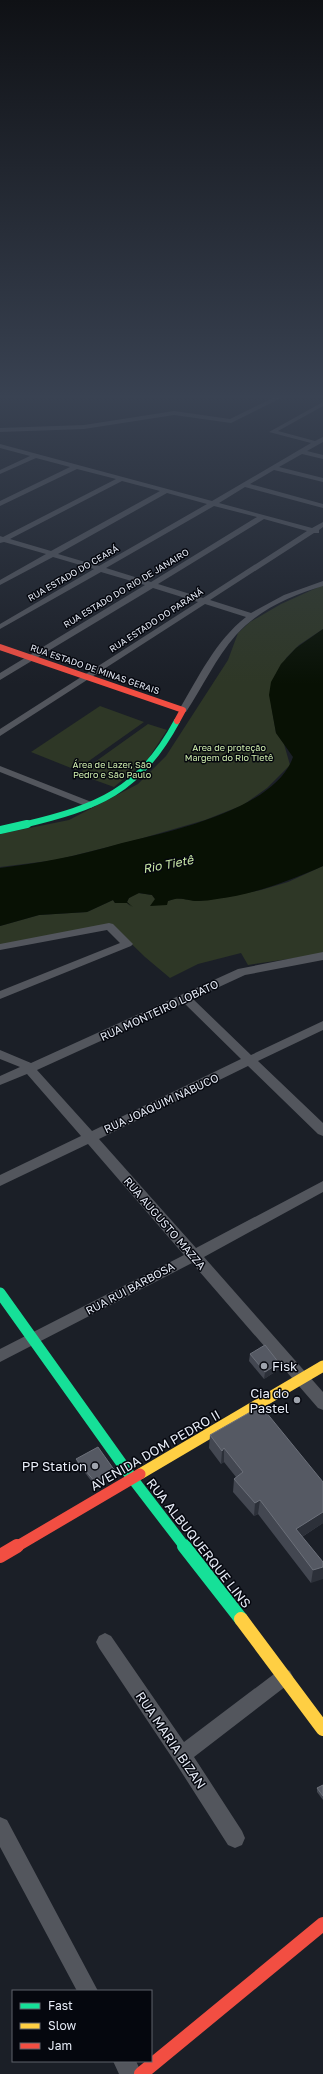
<svg xmlns="http://www.w3.org/2000/svg" width="323" height="2074" viewBox="0 0 323 2074" font-family="'Golos Text',sans-serif">
<style>
.green{fill:#2e3726}
.water{fill:#081104}
.lines{fill:none;stroke-linecap:round;stroke-linejoin:round}
.street{fill:#53565d;fill-rule:evenodd}
.fast-far3{stroke:#16e098;stroke-width:6}
.fast-far2{stroke:#16e098;stroke-width:8}
.fast-far1{stroke:#16e098;stroke-width:11}
.fast{stroke:#16e098;stroke-width:14}
.slow-far1{stroke:#ffcf43;stroke-width:11}
.slow{stroke:#ffcf43;stroke-width:14}
.jam-far2{stroke:#f24e42;stroke-width:6}
.jam-far1{stroke:#f24e42;stroke-width:11}
.jam{stroke:#f24e42;stroke-width:14}
.wall{fill:#434751}
.shaded-wall{fill:#2c3039}
.building{fill:#555963;stroke:#6c707a}
.poi-dot{fill:#9fa4ae;stroke:#05070e;stroke-width:1.5}
.labels{text-anchor:middle;dominant-baseline:central;stroke-width:3;stroke-linejoin:round;paint-order:stroke}
.far-street-label{font-size:9px;fill:#e6ebf6;stroke:#05070e}
.far-park-label{font-size:9px;fill:#cfedad;stroke:#05070e}
.street-label{font-size:11px;fill:#e6ebf6;stroke:#05070e}
.water-label{font-size:12px;font-style:italic;fill:#c8e7a7;stroke:#05070e}
.near-poi-label{font-size:13px;fill:#e6ebf6;stroke:#05070e;text-anchor:end}
.near-street-label{font-size:13px;fill:#e6ebf6;stroke:#05070e}
</style>
<rect width="100%" height="100%" fill="#1b1f27"/>
<!-- green -->
<path class="green" d="M323,585v44l-24,16 -13,13 -15,46 5,29 8,11 6,21 -23,23 -24,17 -38,15 -69,20 -80,20 -56,7v-33l69,-14 69,-36 28,-28 62,-96 10,-27 12,-11 31,-18z
M100,706l44,16 -68,48 -45,-18z
M148,724l19,6 -19,29 -34,28 -36,-13z
M323,866v88l-75,11 -7,-12 -43,11 -28,14 -25,-21 -34,-33 -111,23v-21l39,-11 48,-3 26,-12 2,3h12l4,4 -4,-5 2,-4 9,-5 14,2 3,4 13,2 9,-3 21,3 29,-4 34,-7 27,-8z"/>
<!-- water -->
<path class="water" d="M323,629v237c-34,15 -68,28 -106,33 -6,1 -13,2 -19,2 -12,0 -17,-5 -30,0l-1,4 -17,1 5,-7 -3,-4 -13,-2 -10,5 -2,4 6,5 -6,-4h-12l-2,-3 -26,12 -48,3 -39,11v-58c19,-3 38,-5 57,-9 22,-4 44,-10 65,-16 47,-11 154,-34 171,-86l-17,-24 -7,-38 2,-13 10,-18 15,-16z"/>
<g class="lines">
<!-- street -->
<path class="street" d="M281,394h8l-58,29 -57,-8 -90,14 -84,3v-4l84,-3 90,-14 56,8z
M323,402v4l-45,25 37,10 8,-4v5l-16,9 16,4v4l-21,-5 -23,13 44,11v4l-49,-12 -24,14 73,20v4l-78,-21 -26,16 93,25 11,-6v5l-4,3v3h-5l-104,67 41,13 33,-18 39,-14v5c-31,9 -65,24 -87,49 -20,23 -33,51 -50,77h-6l-1,-2c19,-32 37,-70 67,-93l-41,-13 -205,132v-7l198,-127 -45,-14 -153,92v-7l145,-88 -44,-13 -101,57v-5l94,-55 -41,-12 -53,28v-5l46,-26 -42,-12 -4,1v-7l3,1 113,-58 -39,-10 -77,37v-5l70,-34 -34,-9 -36,16v-4l30,-14 -30,-8v-4l212,57 99,-58 -42,-11zM122,481l38,10 -109,60 -41,-12zM167,493l40,11 -108,62 -41,-12zM214,506l43,11 -106,65 -45,-14zM264,519l43,12 -104,67 -45,-14z
M0,766l94,37 2,2 -5,3 -3,-1 -88,-35z
M109,923l4,1 20,20 -2,2 -131,53v-8l120,-48 -13,-13 -107,20v-6z
M323,952v8l-78,15 -52,24 58,56 72,-34v9l-65,31 65,62v13l-5,-2 -70,-68 -149,73 97,109 127,-67v11l-119,65 119,135v18l-5,-2 -126,-145 -192,99v-13l184,-94 -96,-111 -88,42v-11l81,-39 -54,-62 -27,11v-9l20,-9 -20,-8v-9l31,13 207,-94zM184,1003l57,56 -149,72 -55,-61z
M105,1633l6,3 73,106 94,-71 6,-3 6,3 3,6 -3,6 -96,74 48,74 3,7 -3,7 -7,3 -7,-3 -53,-83 -76,-114 -3,-6 3,-6z
M0,1817l7,3 91,171h-21l-77,-144z
M113,2061h23l6,13h-23z"/>
<!-- fast-far3 -->
<path class="fast-far3" d="M23,825c75,-18 116,-33 154,-104"/>
<!-- fast-far2 -->
<path class="fast-far2" d="M0,830l27,-6"/>
<!-- fast-far1 -->
<path class="fast-far1" d="M0,1293l132,185 53,69"/>
<!-- fast -->
<path class="fast" d="M184,1546l57,73"/>
<!-- slow-far1 -->
<path class="slow-far1" d="M140,1474l183,-108"/>
<!-- slow -->
<path class="slow" d="M241,1619l82,110"/>
<!-- jam-far2 -->
<path class="jam-far2" d="M0,647l183,63 -6,11"/>
<!-- jam-far1 -->
<path class="jam-far1" d="M16,1547l124,-73"/>
<!-- jam -->
<path class="jam" d="M0,1556l17,-10
M141,2074l182,-150"/>
</g>
<!-- wall -->
<path class="wall" d="M250,1354l29,9 -1,7 -14,9 -15,-18z
M210,1435l113,47v41l-21,14 21,25 -12,21 -53,-69 -4,2 -21,-24 1,-13 2,-2 -12,-15 -3,2 -12,-16z
M76,1459l39,12v3l-20,12 -18,-24z
M323,1785v15l-6,-8v-4z"/>
<!-- shaded-wall -->
<path class="shaded-wall" d="M279,1363l-1,7 -14,9 1,-7z
M224,1448v14l-3,2 1,-13z
M115,1471v3l-20,12v-4z
M260,1500l-2,14 -4,2 1,-13z
M323,1512v11l-29,19 2,-13z
M323,1567v12l-12,4 2,-13z"/>
<!-- building -->
<path class="building" d="M265,1345l14,18 -14,9 -15,-18z
M261,1406l62,76v30l-27,17 27,33v-1v6l-10,3 -53,-70 -5,3 -21,-24 9,-7 -19,-24 -2,3 -12,-16z
M98,1447l17,24 -20,11 -19,-23z
M323,1785v11l-6,-8z"/>
<!-- sky -->
<linearGradient id="sky" x2="0" y2="1"><stop stop-color="#0f1115"/><stop offset="0.58" stop-color="#394252"/><stop offset="1" stop-color="#394252" stop-opacity="0"/></linearGradient>
<rect width="323" height="684" fill="url(#sky)"/>
<!-- markers -->
<g class="poi-dot">
<circle cx="264" cy="1366" r="4"/>
<circle cx="297" cy="1400" r="4"/>
<circle cx="95" cy="1466" r="4"/>
</g>
<g class="labels">
<!-- far-street labels -->
<g class="far-street-label">
<text transform="translate(73 573) rotate(-30)">RUA ESTADO DO CEARÁ</text>
<text transform="translate(126 588) rotate(-31)">RUA ESTADO DO RIO DE JANAIRO</text>
<text transform="translate(156 620) rotate(-33)">RUA ESTADO DO PARANÁ</text>
<text transform="translate(95 669) rotate(19)">RUA ESTADO DE MINAS GERAIS</text>
</g>
<!-- far-park labels -->
<g class="far-park-label">
<text x="229" y="747">Area de proteção<tspan x="229" dy="10">Margem do Rio Tietê</tspan></text>
<text x="112" y="764">Área de Lazer, São<tspan x="112" dy="10">Pedro e São Paulo</tspan></text>
</g>
<!-- street labels -->
<g class="street-label">
<text transform="translate(159 1010) rotate(-25)">RUA MONTEIRO LOBATO</text>
<text transform="translate(161 1103) rotate(-25)">RUA JOAQUIM NABUCO</text>
<text transform="translate(165 1223) rotate(49)">RUA AUGUSTO MAZZA</text>
<text transform="translate(130 1288) rotate(-28)">RUA RUI BARBOSA</text>
</g>
<!-- water labels -->
<g class="water-label">
<text transform="translate(168 864) rotate(-11)">Rio Tietê</text>
</g>
<!-- near-poi labels -->
<g class="near-poi-label">
<text x="272" y="1366" text-anchor="start">Fisk</text>
<text x="289" y="1393">Cia do<tspan x="289" dy="15">Pastel</tspan></text>
<text x="87" y="1466">PP Station</text>
</g>
<!-- near-street labels -->
<g class="near-street-label">
<text transform="translate(155 1450) rotate(-30)">AVENIDA DOM PEDRO II</text>
<text transform="translate(199 1543) rotate(52)">RUA ALBUQUERQUE LINS</text>
<text transform="translate(171 1740) rotate(56)">RUA MARIA BIZAN</text>
</g>
</g>
<!-- legend -->
<rect x="12" y="1990" width="140" height="72" fill="#05070e" stroke="#5f626b"/>
<rect x="20" y="2003" width="20" height="6" fill="#16e098" stroke="#5f626b"/>
<text x="48" y="2010" font-size="12" fill="#e6ebf6">Fast</text>
<rect x="20" y="2023" width="20" height="6" fill="#ffcf43" stroke="#5f626b"/>
<text x="48" y="2030" font-size="12" fill="#e6ebf6">Slow</text>
<rect x="20" y="2043" width="20" height="6" fill="#f24e42" stroke="#5f626b"/>
<text x="48" y="2050" font-size="12" fill="#e6ebf6">Jam</text>
</svg>
